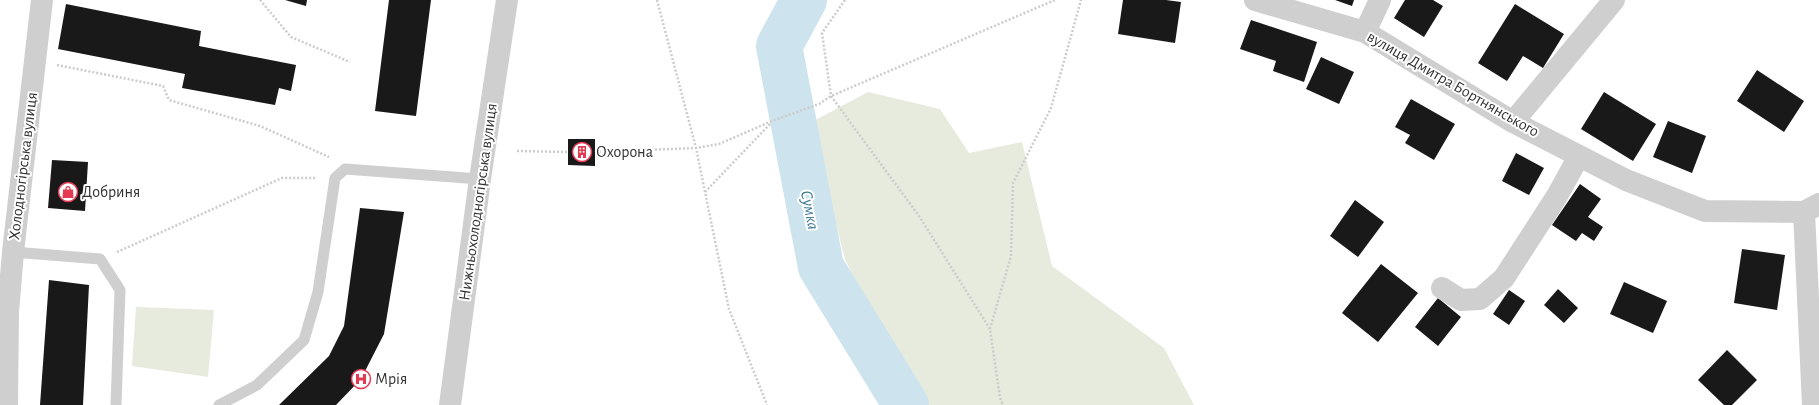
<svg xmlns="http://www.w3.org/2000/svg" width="1819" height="405" viewBox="0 0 1819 405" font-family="'Alegreya Sans',sans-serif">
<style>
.green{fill:#e6ebdd}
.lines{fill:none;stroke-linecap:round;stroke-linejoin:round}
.river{stroke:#cde3ed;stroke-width:46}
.building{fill:#191919}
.path{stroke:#ccc;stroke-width:2.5;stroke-dasharray:2 2;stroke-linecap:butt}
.lane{stroke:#cfcfcf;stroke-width:11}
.street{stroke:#cfcfcf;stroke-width:22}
.labels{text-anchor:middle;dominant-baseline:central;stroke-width:4;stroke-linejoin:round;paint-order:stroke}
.street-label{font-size:16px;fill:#323232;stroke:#fff}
.poi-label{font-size:16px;fill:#323232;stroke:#fff;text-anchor:start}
.water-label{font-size:17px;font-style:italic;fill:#3f7a94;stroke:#fff}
</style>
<rect width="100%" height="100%" fill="#fff"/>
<!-- green -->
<path class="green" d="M868,92l72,17 29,44 53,-11 30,124 112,82 30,57h-282l-67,-146 -35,-136z
M136,307l78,3 -6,67 -76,-11z"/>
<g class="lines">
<!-- river -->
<path class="river" d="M804,0l-25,46 42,221 85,138"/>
</g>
<!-- building -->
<path class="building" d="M285,0h22l-1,6z
M389,0h42l-15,116 -41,-5z
M1123,0h43l15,2 -6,41 -57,-9z
M1335,0h19l-2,6z
M1405,0h28l10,6 -19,31 -30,-19z
M66,4l135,27 -2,15 97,19 -5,26 -12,-3 -4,17 -93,-17 3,-14 -127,-25z
M1515,4l49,30 -21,34 -20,-12 -16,25 -29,-18z
M1251,20l66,22 -13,40 -31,-11 3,-10 -36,-12z
M1321,57l33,15 -15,32 -33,-15z
M1757,70l47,31 -20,31 -47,-31z
M1604,92l52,32 -23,37 -52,-32z
M1411,99l44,25 -21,36 -29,-17 5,-8 -15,-8z
M1668,121l38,15 -14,37 -39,-16z
M568,139h27v27l-27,-1z
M1516,153l28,15 -15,27 -27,-14z
M52,160l36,2 -3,49 -37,-3z
M1580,184l21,15 -13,18 15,10 -9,14 -12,-8 -6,8 -24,-16z
M1355,200l29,22 -26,35 -28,-21z
M360,208l44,4 -20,122 -23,45 -25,26h-57l50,-49 15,-30z
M1742,249l43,6 -8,55 -43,-7z
M1381,264l37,29 -40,49 -36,-29z
M49,280l40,5 -6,120h-43z
M1624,282l43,19 -14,32 -43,-19z
M1558,289l20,19 -14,15 -20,-18z
M1509,290l16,11 -16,24 -16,-11z
M1438,298l23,19 -23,29 -23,-19z
M1727,350l30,30 -25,25h-8l-26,-25z"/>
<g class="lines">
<!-- path -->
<path class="path" d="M260,0l31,37 59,25
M657,0l39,148 33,161 38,96
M845,0l-23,33 9,63 88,120 71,113 10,69 3,7
M57,65l106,21 6,14 91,26 69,31
M517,151l51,1
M595,152l101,-4 23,-4 53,-23 47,-17 12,-8 224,-96
M705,192l66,-69
M117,252l165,-74h35
M990,329l21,-73 2,-73 38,-75 30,-108"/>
<!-- lane -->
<path class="lane" d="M13,252l87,7 20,31 -4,115
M219,405l38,-20 47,-45 14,-48 17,-114 10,-9 135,10"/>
<!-- street -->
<path class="street" d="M1255,0l110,32 148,90 113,58 79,31 99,1 15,-8
M1365,32l15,-32
M1513,122l101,-122
M1804,212l9,193
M1442,288l19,12 19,-1 24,-21 53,-82 22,-40
M7,405l1,-93 5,-60 29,-252
M450,405l30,-226 27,-179"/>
</g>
<!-- icons -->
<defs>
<symbol id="building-ring" viewBox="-11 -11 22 22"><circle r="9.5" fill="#fff" stroke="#e33953" stroke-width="1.5"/><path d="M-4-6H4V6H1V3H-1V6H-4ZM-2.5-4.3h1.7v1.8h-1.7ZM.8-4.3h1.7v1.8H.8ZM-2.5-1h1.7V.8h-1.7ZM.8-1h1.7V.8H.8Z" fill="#e33953"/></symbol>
<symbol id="shop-ring" viewBox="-11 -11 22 22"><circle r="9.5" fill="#fff" stroke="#e33953" stroke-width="1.5"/><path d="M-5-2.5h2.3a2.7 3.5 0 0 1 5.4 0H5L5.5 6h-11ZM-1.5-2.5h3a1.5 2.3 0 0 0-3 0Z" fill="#e33953"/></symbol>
<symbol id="hospital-ring" viewBox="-11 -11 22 22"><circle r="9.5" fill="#fff" stroke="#e33953" stroke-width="1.5"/><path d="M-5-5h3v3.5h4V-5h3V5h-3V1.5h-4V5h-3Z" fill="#e33953"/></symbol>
</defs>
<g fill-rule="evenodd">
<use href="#building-ring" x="571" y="141" width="22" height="22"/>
<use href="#shop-ring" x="57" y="181" width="22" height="22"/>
<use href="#hospital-ring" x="350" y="368" width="22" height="22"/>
</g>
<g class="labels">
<!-- street labels -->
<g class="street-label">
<text transform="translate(1453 84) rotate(30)">вулиця Дмитра Бортнянського</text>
<text transform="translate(23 166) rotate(-83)">Холодногірська вулиця</text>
<text transform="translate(478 202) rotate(-82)">Нижньохолодногірська вулиця</text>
</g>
<!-- poi labels -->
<g class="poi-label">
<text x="596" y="152">Охорона</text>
<text x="82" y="192">Добриня</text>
<text x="375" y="379">Мрія</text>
</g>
<!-- water labels -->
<g class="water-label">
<text transform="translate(810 210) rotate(79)">Сумка</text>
</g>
</g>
</svg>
